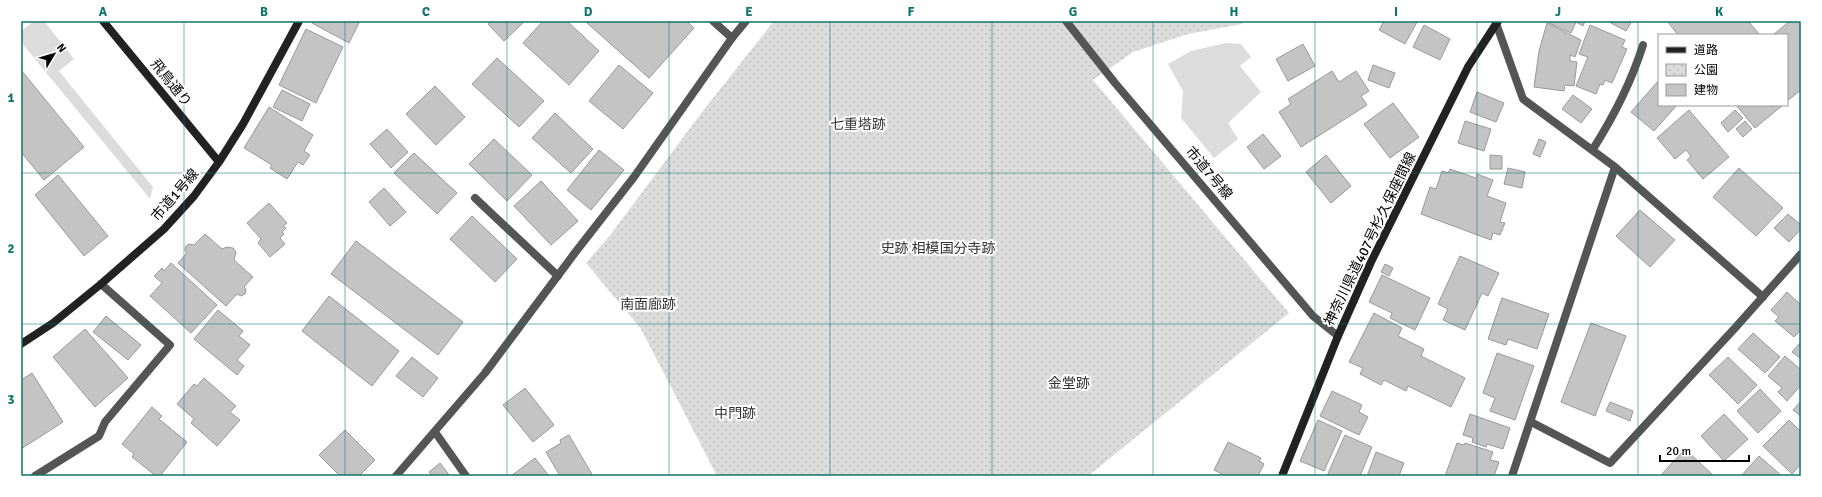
<svg xmlns="http://www.w3.org/2000/svg" width="1822" height="497" viewBox="0 0 1822 497" font-family="Signika,'Noto Sans JP',sans-serif">
<style>
.green{fill:#dcdcdc}
.park{fill:url(#park-dots)}
.building{fill:#c4c4c4;stroke:#999}
.lines{fill:none;stroke-linecap:round;stroke-linejoin:round}
.lane{stroke:#555;stroke-width:8}
.street{stroke:#555;stroke-width:8}
.secondary{stroke:#222;stroke-width:8}
.grid{fill:none;stroke:#0f766e;stroke-width:1;stroke-opacity:0.55}
.labels{text-anchor:middle;dominant-baseline:central;stroke-width:4;stroke-linejoin:round;paint-order:stroke}
.street-label{font-size:14px;fill:#000;stroke:#fff}
.park-label{font-size:14px;fill:#333;stroke:#fff}
.neatline{fill:none;stroke:#0f766e;stroke-width:1.5}
.grid-label{font-size:13px;text-anchor:middle;font-weight:bold;fill:#0f766e}
</style>
<defs>
<pattern id="park-dots" width="8" height="8" patternUnits="userSpaceOnUse"><rect width="8" height="8" fill="#dcdcdc"/><path d="M2 2h.1M6 6h.1" fill="none" stroke="#bbb" stroke-width="1.8" stroke-linecap="round"/></pattern>
</defs>
<rect width="100%" height="100%" fill="#fff"/>
<!-- green -->
<path class="green" d="M34,21h10l30,38 -15,12 94,116 -3,12 -129,-157v-11z
M1226,43l15,1 10,13 -11,9 21,26 -33,31 10,16 -24,19 -33,-40 2,-27 -15,-27 23,-13z"/>
<!-- park -->
<path class="park" d="M774,21h471l-3,3 -54,10 -55,18 -40,28 196,233 -201,163h-371l-76,-147 -55,-66 25,-29 91,-122z"/>
<!-- building -->
<path class="building" d="M313,21h47l-11,22 -37,-20z
M492,21h33l-21,20 -16,-17z
M543,21h24l32,30 -30,34 -46,-42z
M589,21h97l8,7 -45,50 -62,-55z
M1384,21h30l3,1 -12,22 -26,-14z
M1550,21h35l-2,5 -7,-4 -5,11 -22,-10z
M1607,21h25l-6,10z
M1667,21h81l12,14h-82z
M1790,21h11v69l-14,11v-66h-14z
M1547,23l34,17 -6,17 -5,-2v6l7,1 -3,24 -9,-1 -1,6 -30,-4 5,-36z
M1424,25l26,14 -10,21 -27,-13z
M1590,25l35,15 -3,7 5,2 -15,34 -7,-3 -2,5 -3,-1 -4,10 -20,-8 12,-29 -9,-3z
M306,29l37,18 -27,56 -37,-18z
M1303,44l12,22 -27,15 -12,-22z
M497,58l47,43 -25,26 -47,-43z
M619,65l34,28 -30,36 -34,-28z
M1373,65l22,8 -6,15 -21,-8z
M21,70l63,77 -40,33 -23,-28z
M1332,71l7,11 17,-11 13,20 -8,5 6,9 -66,42 -22,-35 12,-8 -3,-5z
M1659,80v25h18l-23,26 -23,-19z
M435,86l30,31 -29,28 -30,-31z
M282,90l28,14 -8,17 -29,-14z
M1477,92l27,11 -8,19 -26,-10z
M1573,95l19,14 -11,14 -19,-14z
M1393,103l26,34 -29,21 -26,-34z
M1736,105h47l-28,23z
M269,107l44,28 -9,16 6,4 -7,10 -5,-3 -11,17 -17,-11 2,-3 -28,-17z
M1689,110l40,47 -26,22 -16,-19 4,-4 -5,-6 -11,9 -18,-21z
M1735,110l8,8 -15,14 -7,-9z
M555,113l38,36 -22,24 -39,-35z
M1465,121l26,8 -7,22 -26,-8z
M1745,121l7,8 -9,8 -7,-8z
M387,129l21,23 -17,16 -21,-24z
M1263,134l18,22 -17,13 -17,-22z
M494,139l38,36 -25,26 -38,-37z
M1539,139l7,3 -6,15 -7,-3z
M599,150l25,20 -33,40 -24,-20z
M414,153l43,40 -20,21 -43,-41z
M1326,155l25,31 -20,17 -25,-31z
M1490,155l12,1v13h-12z
M1508,168l17,4 -3,16 -18,-4z
M1739,168l44,40 -27,28 -43,-39z
M1450,169l26,9 1,-4 16,6 -6,16 19,7 -6,19 5,1 -5,12 -7,-2 -2,7 -70,-26 9,-27 6,2 6,-18 6,2z
M58,175l50,61 -24,20 -49,-61z
M541,181l37,40 -27,24 -37,-39z
M384,188l22,24 -16,14 -21,-24z
M269,203l18,20 -4,3 3,2 -4,4 2,2 -4,4 5,6 -15,13 -12,-14 3,-4 -14,-16z
M1640,210l35,30 -25,27 -34,-31z
M1788,214l13,11v4l-12,13 -15,-14z
M472,216l45,43 -22,23 -45,-43z
M205,234l17,15 5,-2 6,1 3,4 -2,8 19,17 -9,10 2,2 -1,5 -4,2 -4,-2 -11,12 -48,-43 9,-10 -2,-3 1,-4 3,-2 5,1z
M356,241l107,81 -25,33 -107,-81z
M1460,256l39,17 -11,23 -6,-3 -17,37 -22,-10 5,-11 -10,-5z
M171,263l46,42 -26,28 -41,-37 12,-13 -8,-7 8,-8 2,3z
M1385,264l8,4 -4,8 -8,-4z
M1382,275l48,23 -15,32 -25,-12 2,-5 -23,-11z
M1787,292l14,13v25l-7,7 -19,-16 4,-4 -8,-7z
M329,296l70,55 -27,35 -70,-55z
M1502,298l47,16 -12,35 -29,-10 -2,6 -18,-6z
M218,310l25,21 -4,5 11,9 -13,15 7,6 -7,9 -43,-36z
M1374,313l28,15 -4,8 26,13 -3,7 44,22 -14,29 -43,-21 -2,5 -22,-11 -3,5 -21,-11 3,-6 -14,-6z
M106,316l35,29 -13,15 -35,-28z
M1591,323l35,13 -31,80 -34,-14z
M85,329l43,49 -33,29 -42,-50z
M1753,333l27,24 -15,16 -27,-24z
M1801,342v17l-9,-7z
M1497,353l37,13 -19,54 -25,-9 5,-13 -12,-5z
M1785,356l16,14v15l-14,16 -9,-9 4,-4 -14,-12z
M412,357l26,21 -15,19 -27,-21z
M1728,357l29,28 -19,19 -29,-29z
M32,373l31,49 -42,27v-69z
M204,378l32,28 -6,6 10,8 -23,26 -26,-23 3,-4 -17,-15 17,-20 3,2z
M525,388l29,37 -21,17 -30,-37z
M1760,389l21,22 -23,22 -21,-22z
M1332,391l30,14 -3,7 9,5 -9,18 -39,-19z
M1801,401v15l-8,-6z
M1610,402l23,9 -3,10 -24,-10z
M152,407l10,9 -3,3 28,23 -27,34h-4l-24,-19 2,-3 -12,-10z
M1470,414l40,14 -7,21 -16,-5 -1,3 -14,-5 1,-4 -10,-3z
M1724,414l24,25 -24,22 -23,-25z
M1318,420l24,11 -18,40 -24,-10z
M1789,420l12,12v32l-9,10 -29,-28z
M345,430l30,30 -16,16h-19l-21,-21z
M569,435l24,41h-33l-14,-24 15,-9 -1,-3z
M1345,435l27,12 -12,29h-33z
M1228,442l33,16 -2,3 5,3 -6,12h-32l-12,-6z
M1457,443l7,2 1,-2 28,9 -3,8 9,2 -5,14h-49z
M1685,449l29,27h-54z
M1376,452l28,11 -5,13h-32z
M1759,456l23,20h-41z
M535,458l14,18h-38z
M440,463l10,13h-18l-3,-4z"/>
<g class="lines">
<!-- lane -->
<path class="lane" d="M713,21l19,17
M1593,149c21,-33 38,-66 50,-104
M475,198l83,78
M435,432l31,44
M35,476l64,-40 6,-14 65,-77 -69,-61"/>
<!-- street -->
<path class="street" d="M1066,21l49,62 198,233 25,20
M1496,23l27,76 92,68 148,130
M1531,422l79,41 125,-135 66,-74
M396,476l89,-103 89,-119 60,-77 98,-139 14,-17
M1512,476l103,-309"/>
<!-- secondary -->
<path class="secondary" d="M103,21l116,141
M21,344l32,-21 48,-39 63,-55 30,-33 25,-34 24,-38 56,-103
M1282,476l56,-140 33,-74 97,-195 30,-46"/>
</g>
<!-- grid -->
<path class="grid" d="M184,21v455M345,21v455M507,21v455M669,21v455M830,21v455M992,21v455M1153,21v455M1315,21v455M1477,21v455M1638,21v455M21,173h1780M21,324h1780"/>
<g class="labels">
<!-- street labels -->
<g class="street-label">
<text transform="translate(171 83) rotate(51)">飛鳥通り</text>
<text transform="translate(1209 173) rotate(50)">市道7号線</text>
<text transform="translate(175 195) rotate(-49)">市道1号線</text>
<text transform="translate(1370 239) rotate(-64)">神奈川県道407号杉久保座間線</text>
</g>
<!-- park labels -->
<g class="park-label">
<text x="858" y="124">七重塔跡</text>
<text x="938" y="248">史跡 相模国分寺跡</text>
<text x="648" y="304">南面廊跡</text>
<text x="1069" y="383">金堂跡</text>
<text x="735" y="413">中門跡</text>
</g>
</g>
<!-- border -->
<rect width="1822" height="497" fill="none" stroke="#ffffff" stroke-width="44"/>
<!-- legend -->
<rect x="1658" y="34" width="130" height="72" fill="#ffffff" stroke="#999999"/>
<rect x="1666" y="47" width="20" height="6" fill="#222222" stroke="#999999"/>
<text x="1694" y="54" font-size="12" fill="#000000">道路</text>
<rect x="1666" y="64" width="20" height="12" fill="url(#park-dots)" stroke="#999999"/>
<text x="1694" y="74" font-size="12" fill="#000000">公園</text>
<rect x="1666" y="84" width="20" height="12" fill="#c4c4c4" stroke="#999999"/>
<text x="1694" y="94" font-size="12" fill="#000000">建物</text>
<!-- north arrow -->
<g transform="translate(54 54) rotate(52)" stroke="#ffffff" stroke-width="3" paint-order="stroke">
<path d="M0-3L7 15L0 10L-7 15Z" fill="#000000"/>
<text y="-6" font-size="11" font-weight="bold" text-anchor="middle" fill="#000000">N</text>
</g>
<!-- scale -->
<path d="M1660 455v6h89v-6" fill="none" stroke="#000000" stroke-width="2"/>
<text x="1666" y="455" font-size="12" fill="#000000" stroke="#ffffff" stroke-width="3" paint-order="stroke">20 m</text>
<rect x="22" y="22" width="1778" height="453" class="neatline"/>
<g class="grid-label">
<text x="103" y="16">A</text>
<text x="264" y="16">B</text>
<text x="426" y="16">C</text>
<text x="588" y="16">D</text>
<text x="749" y="16">E</text>
<text x="911" y="16">F</text>
<text x="1073" y="16">G</text>
<text x="1234" y="16">H</text>
<text x="1396" y="16">I</text>
<text x="1558" y="16">J</text>
<text x="1719" y="16">K</text>
<text x="11" y="102">1</text>
<text x="11" y="253">2</text>
<text x="11" y="404">3</text>
</g>
</svg>
